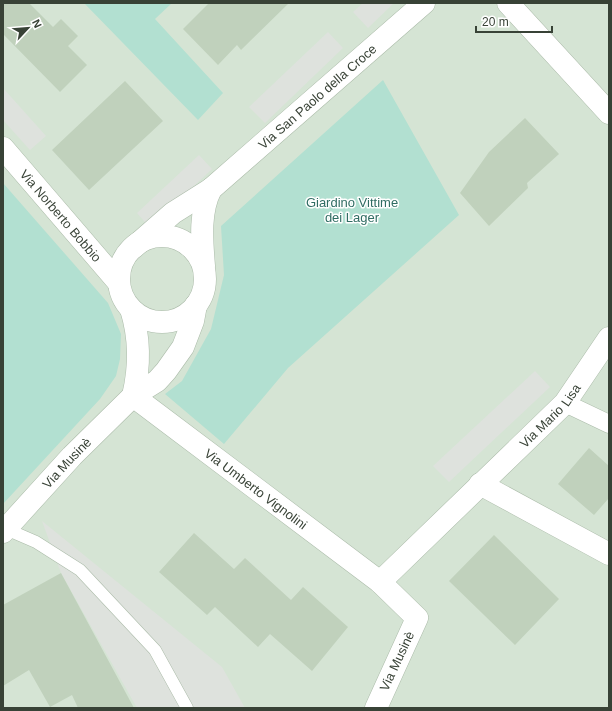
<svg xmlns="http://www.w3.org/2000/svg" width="612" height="711" viewBox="0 0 612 711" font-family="Helvetica,sans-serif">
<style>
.residential{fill:#d5e4d4}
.green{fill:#b2e0d1}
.parking{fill:#dee2dd}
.building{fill:#c0d1bc}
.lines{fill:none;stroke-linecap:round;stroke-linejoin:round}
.service-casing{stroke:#abbba9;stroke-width:13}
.pedestrian-casing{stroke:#abbba9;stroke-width:19}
.minor-casing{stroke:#abbba9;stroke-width:23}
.service{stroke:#fff;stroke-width:12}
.pedestrian{stroke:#fff;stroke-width:18}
.minor{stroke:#fff;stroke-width:22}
.labels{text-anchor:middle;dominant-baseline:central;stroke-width:3;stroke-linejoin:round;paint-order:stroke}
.street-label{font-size:13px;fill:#384236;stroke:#fff}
.park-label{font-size:13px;fill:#306d63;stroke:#fff}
</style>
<rect width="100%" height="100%" fill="#e6f0e5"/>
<!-- residential -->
<path class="residential" d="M3,3h606v705h-606z"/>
<!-- green -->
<path class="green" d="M84,3h88l-17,16 68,74 -25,27z
M383,80l76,135 -171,153 -64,76 -59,-50 17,-13 29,-52 13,-54 -3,-49z
M3,183l105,120 13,31 -1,25 -4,17 -16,23 -97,105z"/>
<!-- parking -->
<path class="parking" d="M363,3h31l-26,25 -15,-16z
M328,32l15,16 -78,75 -16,-16z
M3,88l43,48 -16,14 -27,-30z
M199,155l13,14 -62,59 -13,-15z
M535,371l15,16 -101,95 -16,-16z
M42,521l180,146 23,41h-108l-76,-135z"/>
<!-- building -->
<path class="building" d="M3,3h26l24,24 8,-8 17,17 -10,10 19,19 -27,27 -57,-58z
M209,3h80l-48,47 -4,-5 -19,20 -35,-36z
M125,81l38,40 -74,69 -37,-40z
M525,118l34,36 -32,29 1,5 -39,38 -29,-33 29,-41z
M589,448l20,18v32l-15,17 -36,-31z
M194,533l40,36 11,-11 46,42 12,-13 45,40 -36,44 -42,-37 -12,13 -43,-40 -8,8 -48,-43z
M494,535l65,64 -44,46 -66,-64z
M61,573l73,135h-56l-6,-13 -22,12 -21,-37 -26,16v-81z"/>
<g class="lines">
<defs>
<path id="service" d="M6,529l30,13 44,28 75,80 32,58"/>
<path id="pedestrian" d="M565,403l44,21"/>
<g id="minor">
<path d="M508,3l101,110"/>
<path id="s1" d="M3,148l116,135"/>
<circle cx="162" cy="279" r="43"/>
<path id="s2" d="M133,248l40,-35 38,-24 213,-186"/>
<path d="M204,266c-2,-25 -5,-54 7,-77"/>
<path d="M131,309c9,29 9,58 2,87"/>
<path id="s3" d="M133,396l247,186 37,36 -41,90"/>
<path d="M480,484l129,70"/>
<path id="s4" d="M3,532l69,-76 61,-60 24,-15 9,-10 17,-24 10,-26 3,-16"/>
<path id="s5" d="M380,582l185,-179 44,-65"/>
</g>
</defs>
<!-- service casing -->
<use href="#service" class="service-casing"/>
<!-- pedestrian casing -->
<use href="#pedestrian" class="pedestrian-casing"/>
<!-- minor casing -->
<use href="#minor" class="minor-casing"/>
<!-- service -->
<use href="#service" class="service"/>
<!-- pedestrian -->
<use href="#pedestrian" class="pedestrian"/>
<!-- minor -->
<use href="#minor" class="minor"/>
</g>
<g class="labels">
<!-- street labels -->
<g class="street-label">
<text stroke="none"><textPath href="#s2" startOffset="239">Via San Paolo della Croce</textPath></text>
<text stroke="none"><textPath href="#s1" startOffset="89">Via Norberto Bobbio</textPath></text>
<text stroke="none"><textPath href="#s5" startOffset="238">Via Mario Lisa</textPath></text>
<text stroke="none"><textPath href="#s4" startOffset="94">Via Musinè</textPath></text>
<text stroke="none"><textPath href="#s3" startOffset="154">Via Umberto Vignolini</textPath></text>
<text transform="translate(397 661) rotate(-65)">Via Musinè</text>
</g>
<!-- park labels -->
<g class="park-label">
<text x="352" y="202">Giardino Vittime<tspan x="352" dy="15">dei Lager</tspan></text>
</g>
</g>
<!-- border -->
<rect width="612" height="711" fill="none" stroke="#384236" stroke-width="8"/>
<!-- north arrow -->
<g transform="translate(28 28) rotate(64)" stroke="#ffffff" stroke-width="3" paint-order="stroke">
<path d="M0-3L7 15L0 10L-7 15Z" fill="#384236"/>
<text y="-6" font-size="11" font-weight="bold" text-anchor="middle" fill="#384236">N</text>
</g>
<!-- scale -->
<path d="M476 26v6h76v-6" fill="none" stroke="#384236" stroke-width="2"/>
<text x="482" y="26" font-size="12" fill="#384236" stroke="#ffffff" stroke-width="3" paint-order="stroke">20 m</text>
</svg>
